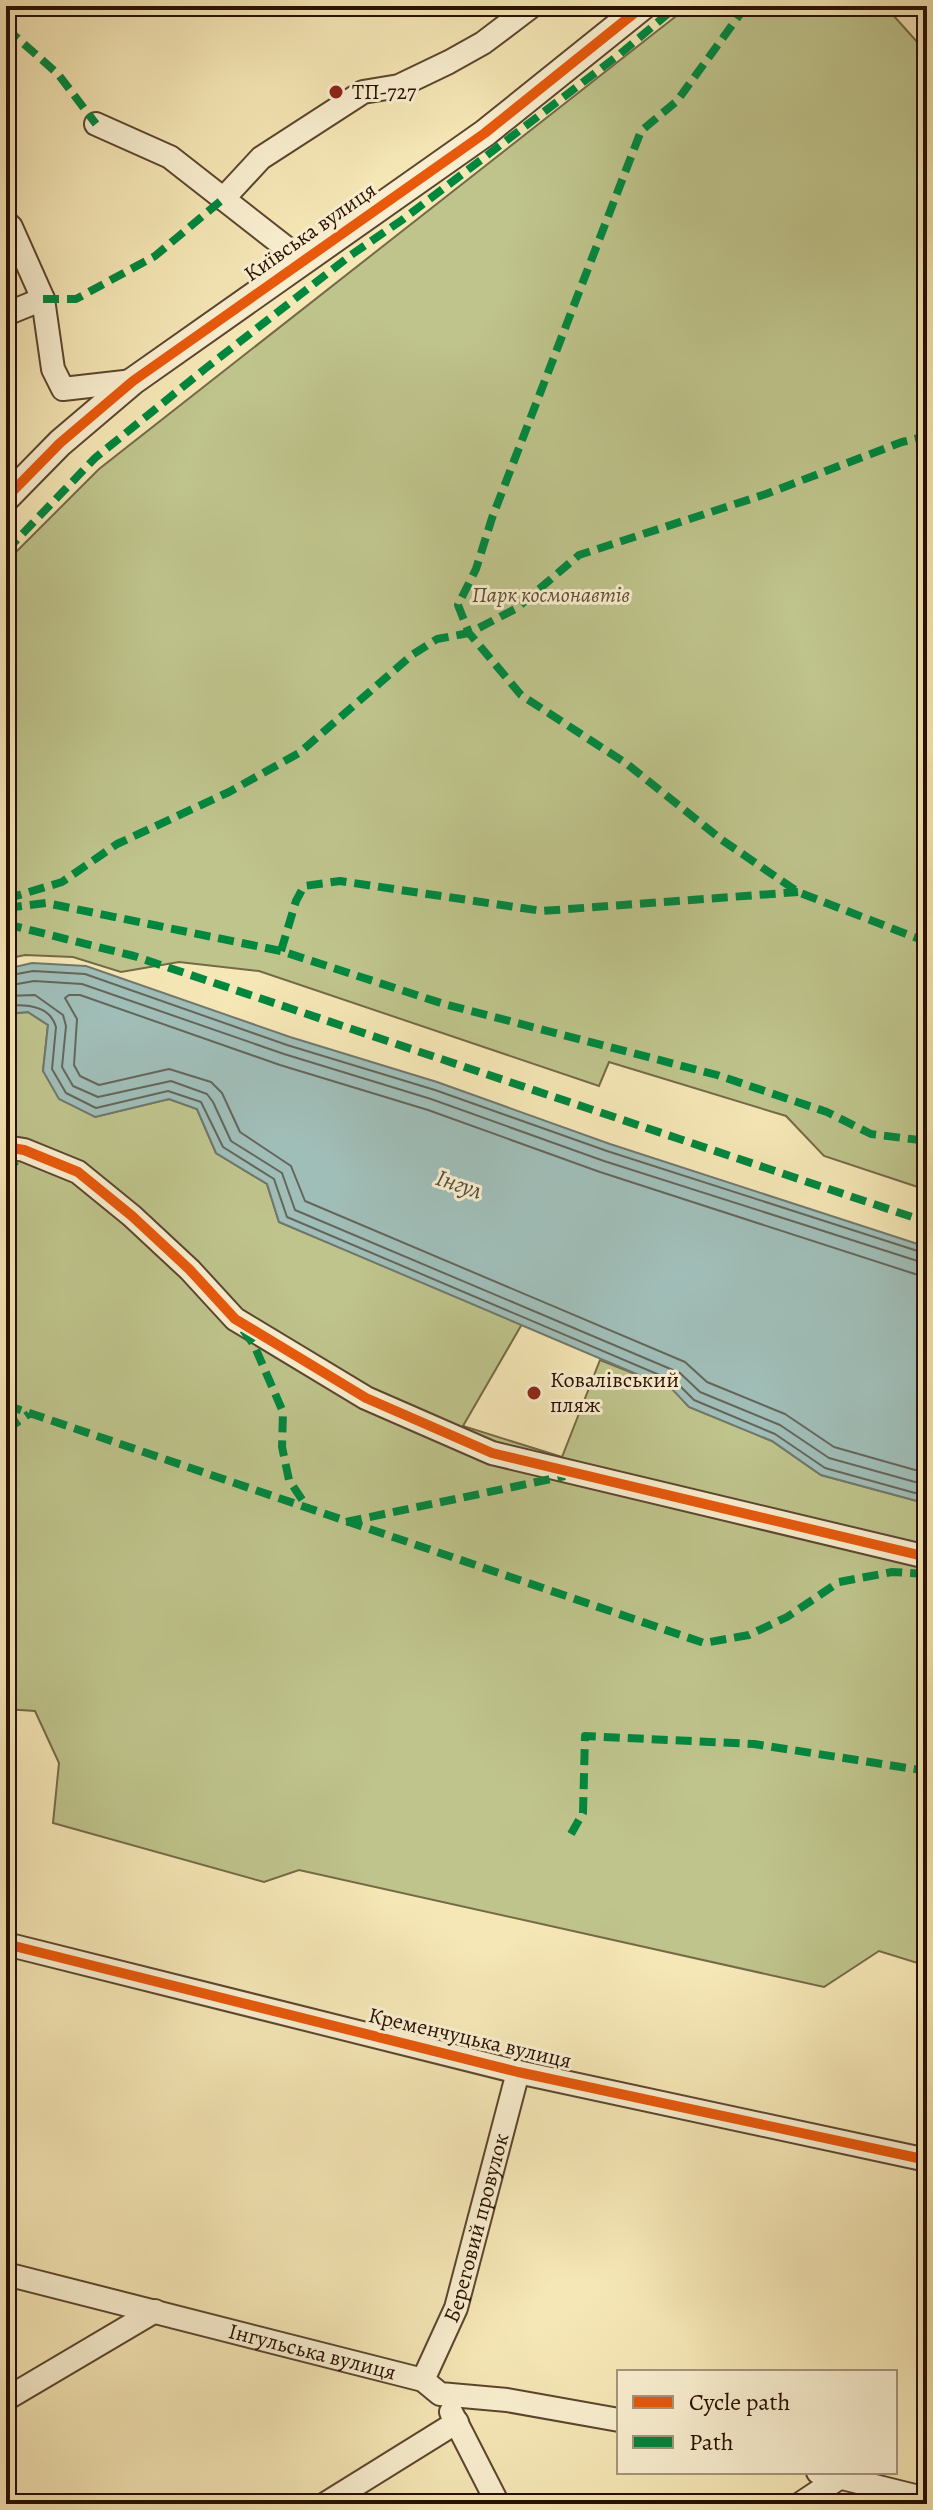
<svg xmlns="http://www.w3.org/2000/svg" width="933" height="2510" viewBox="0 0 933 2510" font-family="Alegreya,serif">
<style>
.green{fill:#bfc48c;stroke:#746a46;stroke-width:2}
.water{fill:#a0beb8;stroke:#70786e;stroke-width:2}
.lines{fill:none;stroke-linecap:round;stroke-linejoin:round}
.shore{stroke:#64665c;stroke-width:2}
.minor-casing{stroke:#5c452e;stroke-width:26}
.tertiary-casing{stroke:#5c452e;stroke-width:30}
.minor{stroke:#f9efd0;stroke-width:22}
.tertiary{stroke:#f9efd0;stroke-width:26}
.quiet{stroke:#00873e;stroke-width:8;stroke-dasharray:16 8;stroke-linecap:butt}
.cycleway-casing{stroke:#f9efd0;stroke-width:15}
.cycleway{stroke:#e8590c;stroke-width:10}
.poi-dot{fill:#8f2418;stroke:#f9efd0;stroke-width:3}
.labels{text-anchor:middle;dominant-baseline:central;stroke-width:6;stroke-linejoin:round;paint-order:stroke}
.poi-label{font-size:22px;fill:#290f00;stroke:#f9efd0;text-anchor:start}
.street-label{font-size:22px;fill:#290f00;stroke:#f9efd0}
.park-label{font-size:22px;font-style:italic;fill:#5e4e31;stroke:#f9efd0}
.water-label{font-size:24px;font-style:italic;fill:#534c40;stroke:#f9efd0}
</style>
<rect width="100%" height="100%" fill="#f6e7b6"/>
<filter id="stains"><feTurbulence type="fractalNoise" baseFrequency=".0025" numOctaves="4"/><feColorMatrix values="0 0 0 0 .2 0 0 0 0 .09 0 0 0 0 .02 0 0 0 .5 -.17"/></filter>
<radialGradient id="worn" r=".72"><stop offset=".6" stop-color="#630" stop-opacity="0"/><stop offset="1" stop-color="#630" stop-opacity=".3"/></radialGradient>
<!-- green -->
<path class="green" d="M689,6h196l42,47v1137l-103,-34 -38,-40 -177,-54 -10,24 -340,-115 -80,-9 -58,10 -48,-15 -48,-2 -19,4v-397l93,-93z
M28,1012l20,13 -5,46 52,46 74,-18 28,10 19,44 51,31 12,38 243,102 -59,102 99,31 38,-97 73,29 16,18 83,34 49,34 96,26 10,-3v468l-48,-15 -55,36 -525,-117 -35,12 -211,-59 6,-60 -24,-52 -29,-2v-695z"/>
<!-- water -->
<path class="water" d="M32,963l54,3 204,71 147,45 173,62 317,103v251l-10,3 -96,-26 -49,-34 -83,-34 -17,-18 -393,-167 -12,-38 -51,-31 -19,-44 -28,-10 -74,18 -36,-18 -16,-28 5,-46 -20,-13 -22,2v-45z"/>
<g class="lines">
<!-- shore -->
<path class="shore" d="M6,976l27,-5 52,3 202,71 148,45 172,61 320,103
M6,986l28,-5 48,3 202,70 147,45 173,62 323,103
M6,996l29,-1 28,20 3,11 -4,41 11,19 25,11 73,-16 36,13 6,8 18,39 51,32 13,37 385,163 20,19 80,33 49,33 86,24 12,-1
M6,1006c19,-2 44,-1 50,21l-4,42 14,24 30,15 72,-17 33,11 22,45 51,32 13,38 389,165 18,18 81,34 50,34 90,25 12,-2
M927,1276l-12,-2 -315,-102 -172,-62 -148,-45 -200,-70h-11l-4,3 12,21 -3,46 6,11 19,9 70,-16 42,13 11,11 18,39 51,34 14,35 380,161 22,20 78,32 49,33 81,23 12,-1"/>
<defs>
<g id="minor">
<path d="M96,124l74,33 133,104"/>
<path d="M223,199l38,-41 102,-66 36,-6 50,-24 34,-19 49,-37"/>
<path d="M6,222l5,5 32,72 10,70 10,20 70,-8"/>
<path d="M6,314l37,-15"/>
<path d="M6,1147l18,3 54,22 54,44 58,54 45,49 131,79 126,55 435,104"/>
<path d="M6,1944l512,128 409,88"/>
<path id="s1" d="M6,2274l417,106 17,14 67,6 112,20"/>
<path id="s2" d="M423,2380l33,-72 62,-236"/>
<path d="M6,2399l149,-88"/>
<path d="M451,2412l47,92"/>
<path d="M818,2472l109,27"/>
<path d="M325,2504l132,-82"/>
<path d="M800,2504l39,-26"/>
</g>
<path id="tertiary" d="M6,498l54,-55 73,-62 352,-248 158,-127"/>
</defs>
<!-- minor casing -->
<use href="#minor" class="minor-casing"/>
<!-- tertiary casing -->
<use href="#tertiary" class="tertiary-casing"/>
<!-- minor -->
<use href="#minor" class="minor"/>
<!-- tertiary -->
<use href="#tertiary" class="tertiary"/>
<!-- quiet -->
<path class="quiet" d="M746,6l-69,95 -36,30 -149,387 -16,51 -18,36 11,28 52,62 106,69 95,76 76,52 129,50
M6,28l52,46 38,50
M43,299h33l79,-43 68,-57
M6,551l89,-93 111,-90 145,-113 51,-35 218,-166 57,-48
M6,899l56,-17 55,-38 112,-52 70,-39 113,-98 25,-16 32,-6 48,-25 62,-53 187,-61 136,-52 25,-6
M6,908l40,-5 235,48 163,53 273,71 110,37 44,22 56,7
M6,924l128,32 793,266
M281,951l15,-50 8,-15 36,-5 202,30 256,-19
M6,1174l18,-24
M243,1330l11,15 29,67 -1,35 7,33 20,30
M6,1405l698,238 45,-8 38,-18 52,-35 53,-10 35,2
M6,1430l23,-16
M346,1522l219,-46
M571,1834l12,-21 2,-77 169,8 173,27"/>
<defs>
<path id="cycleway" d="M6,498l54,-55 73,-62 352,-248 158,-127
M6,1147l18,3 54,22 54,44 58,54 45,49 131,79 126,55 435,104
M6,1944l512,128 409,88"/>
</defs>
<!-- cycleway casing -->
<use href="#cycleway" class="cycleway-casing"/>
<!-- cycleway -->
<use href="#cycleway" class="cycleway"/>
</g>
<!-- markers -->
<g class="poi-dot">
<circle cx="336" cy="92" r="8"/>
<circle cx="534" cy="1393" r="8"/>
</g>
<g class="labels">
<!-- poi labels -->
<g class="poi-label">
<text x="352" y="92">ТП-727</text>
<text x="550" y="1380">Ковалівський<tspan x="550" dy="25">пляж</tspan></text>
</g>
<!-- street labels -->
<g class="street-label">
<text transform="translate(310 232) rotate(-35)">Київська вулиця</text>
<text transform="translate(470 2038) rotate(13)">Кременчуцька вулиця</text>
<text stroke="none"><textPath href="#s2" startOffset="162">Береговий провулок</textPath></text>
<text stroke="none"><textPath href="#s1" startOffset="316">Інгульська вулиця</textPath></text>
</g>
<!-- park labels -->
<g class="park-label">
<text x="551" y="595">Парк космонавтів</text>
</g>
<!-- water labels -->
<g class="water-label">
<text transform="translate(459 1184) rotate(19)">Інгул</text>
</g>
</g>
<!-- margin -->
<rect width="933" height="2510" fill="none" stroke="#f6e7b6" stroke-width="32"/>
<rect x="8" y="8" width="917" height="2494" fill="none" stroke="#290f00" stroke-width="4"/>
<rect x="16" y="16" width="901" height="2478" fill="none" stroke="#290f00" stroke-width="2"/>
<!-- legend -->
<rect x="617" y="2370" width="280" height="104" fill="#f9efd0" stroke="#a6957d" stroke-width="2"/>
<rect x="633" y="2396" width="40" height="12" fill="#e8590c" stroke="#a6957d" stroke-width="2"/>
<text x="689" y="2410" font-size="24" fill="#290f00">Cycle path</text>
<rect x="633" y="2436" width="40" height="12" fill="#00873e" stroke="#a6957d" stroke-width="2"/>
<text x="689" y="2450" font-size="24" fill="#290f00">Path</text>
<rect width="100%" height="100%" filter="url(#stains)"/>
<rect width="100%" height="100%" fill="url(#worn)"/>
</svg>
